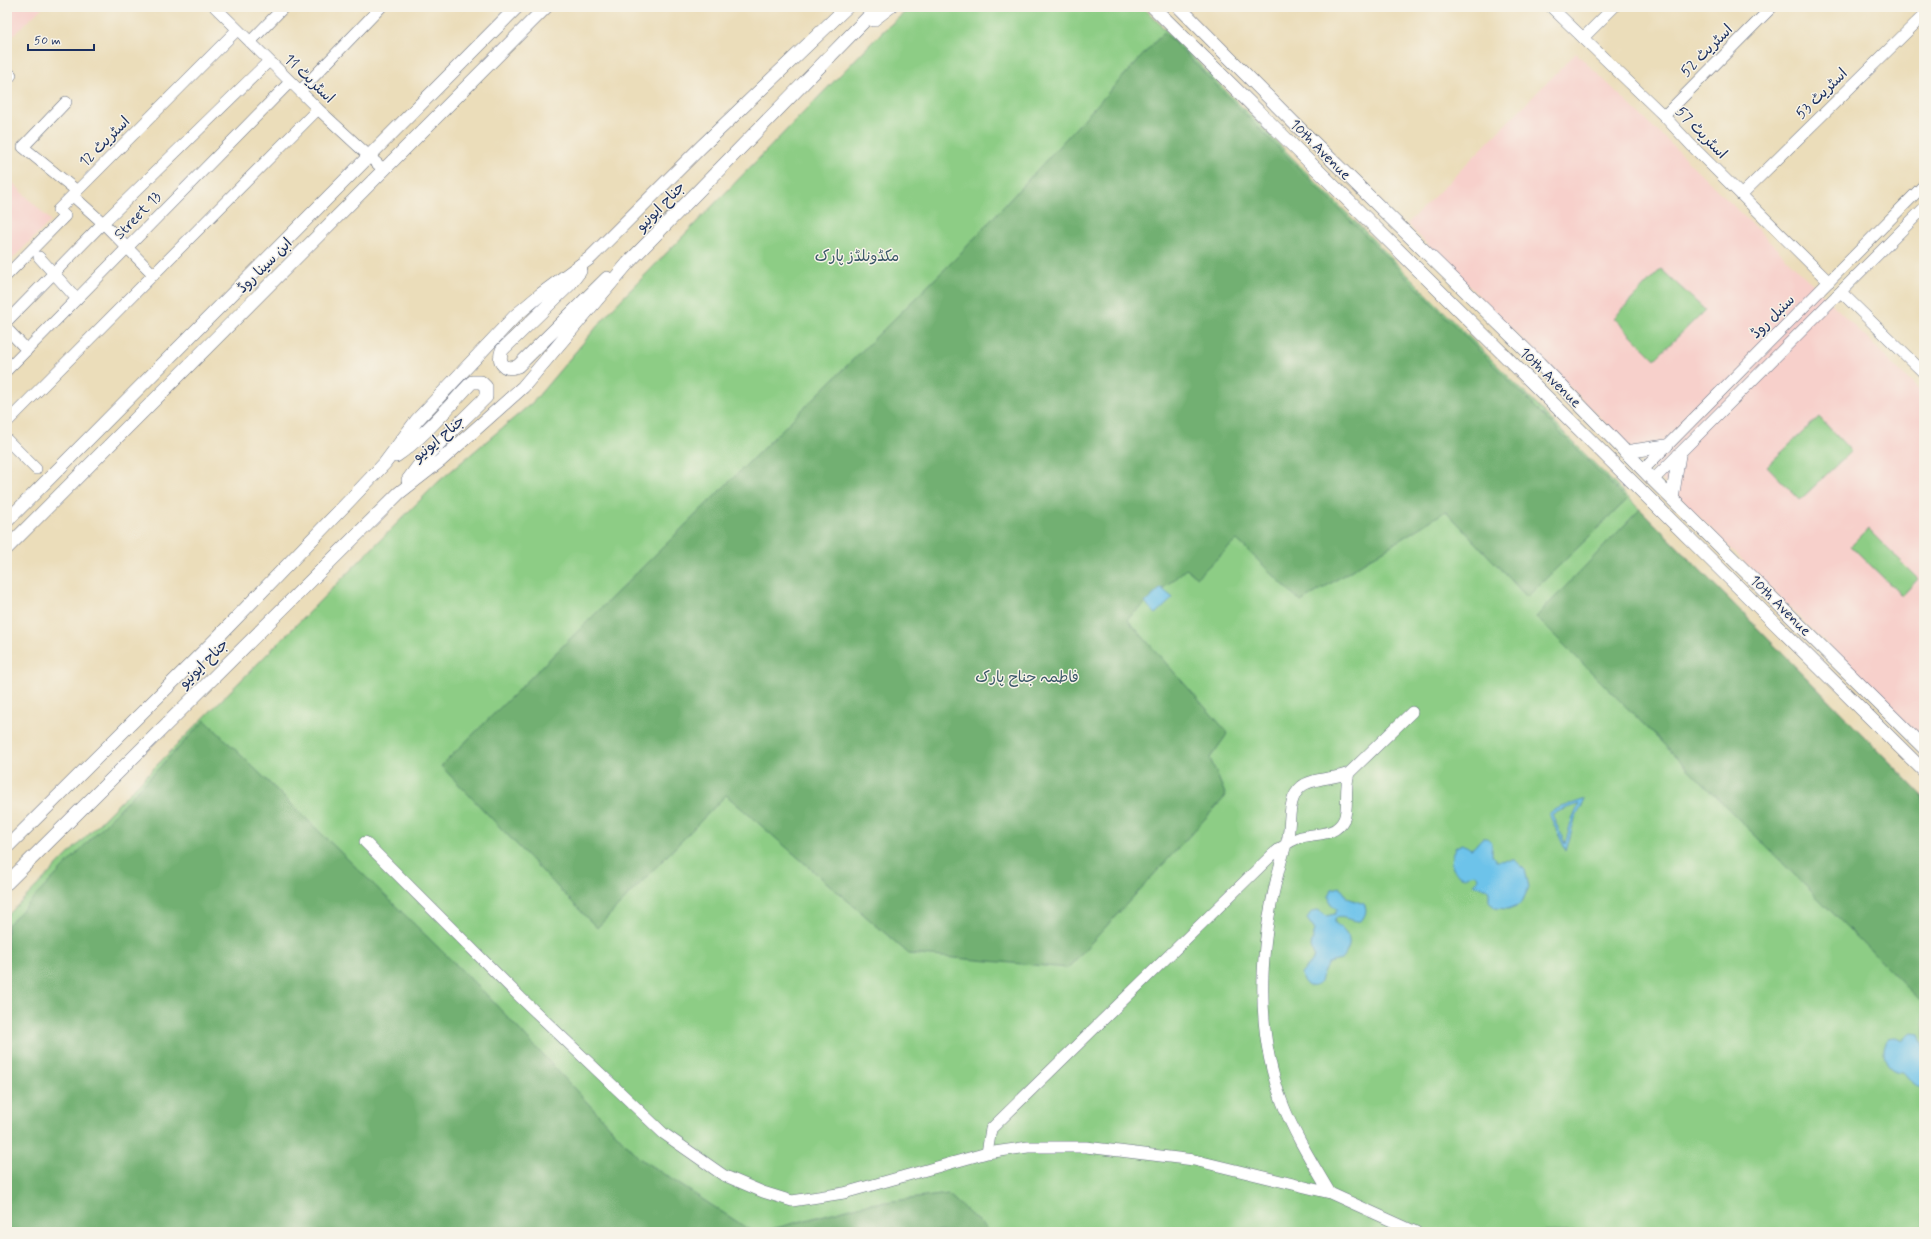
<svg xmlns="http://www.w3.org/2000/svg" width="1931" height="1239" viewBox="0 0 1931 1239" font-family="Mynerve,'Playpen Sans Arabic',sans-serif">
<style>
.built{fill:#f7d0cb}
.green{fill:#8dcd85;stroke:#547e72}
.forest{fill:#72b072;stroke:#467068}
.water{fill:#6dc3ea;stroke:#4479a4;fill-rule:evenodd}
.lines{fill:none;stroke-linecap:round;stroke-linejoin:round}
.minor-casing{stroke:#646c7e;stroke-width:12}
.major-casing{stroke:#646c7e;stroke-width:14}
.minor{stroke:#fff;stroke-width:11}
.major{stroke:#fff;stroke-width:13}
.labels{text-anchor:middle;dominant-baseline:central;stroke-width:3;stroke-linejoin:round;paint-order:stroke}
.street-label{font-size:15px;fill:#1b2f5e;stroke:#f7f3e8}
.park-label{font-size:15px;fill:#385668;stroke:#f7f3e8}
</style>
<rect width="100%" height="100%" fill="#f7f3e8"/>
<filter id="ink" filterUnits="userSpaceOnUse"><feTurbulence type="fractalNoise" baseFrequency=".025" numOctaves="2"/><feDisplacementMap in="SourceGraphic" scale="8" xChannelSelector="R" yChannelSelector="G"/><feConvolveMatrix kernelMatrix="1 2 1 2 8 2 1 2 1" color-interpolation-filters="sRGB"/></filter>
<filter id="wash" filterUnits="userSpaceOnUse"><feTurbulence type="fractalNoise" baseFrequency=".012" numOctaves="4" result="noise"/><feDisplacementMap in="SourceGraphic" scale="16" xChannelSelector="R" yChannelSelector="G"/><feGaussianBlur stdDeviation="0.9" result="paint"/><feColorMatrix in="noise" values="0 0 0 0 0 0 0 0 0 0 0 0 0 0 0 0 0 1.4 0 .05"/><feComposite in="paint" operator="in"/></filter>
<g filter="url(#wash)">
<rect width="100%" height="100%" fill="#ebddba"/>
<!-- built -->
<path class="built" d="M7,7h36l-36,34z
M1576,53l105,101 243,241v347l-517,-518z
M7,177l44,44 -44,43z"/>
<!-- green -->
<path class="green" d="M911,7h232l781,790v435h-1917v-316l431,-434 95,-80 78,-92 271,-278z
M1661,269l44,41 -50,49 -41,-41z
M1819,417l32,34 -51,49 -33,-34z
M1868,529l50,50 -16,17 -51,-50z"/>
<!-- forest -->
<path class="forest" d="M1164,32l463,468 -100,97 -81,-86 -145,91 -64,-62 -40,37 -11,-8 -59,50 101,114 -18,25 16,38 -158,172 -159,-14 -183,-159 -129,133 -156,-162 516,-509z
M1640,509l284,288v207l-388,-387z
M205,720l280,273 154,165 114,74h-746v-306z
M948,1194l42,38h-229l101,-27z"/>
<!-- water -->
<path class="water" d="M1161,588l12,10 -17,16 -11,-11z
M1583,800h2l-10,19 -9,32 -17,-37 4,-4zM1579,804l-7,16 -7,24 -13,-30z
M1482,838c13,-1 10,9 10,17l4,6 19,-1 10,10 4,17 -8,17 -13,5 -13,-1 -6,-7v-8l-1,-4 -14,-4 4,-6 -1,-4 -4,-1 -8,3c-15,-3 -17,-19 -9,-30l7,-3 8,5 3,-2z
M1341,887l6,11 17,6c4,6 1,12 -3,17 -10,1 -17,-6 -26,-3v5c15,12 20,20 6,37l-13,3 -5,10 -2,9c-9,9 -18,3 -20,-8l11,-12 2,-6 -3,-10 4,-16 -8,-11c2,-5 5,-9 11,-9l8,6 9,-2 2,-5 -7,-6 -1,-7 3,-7z
M1911,1034l8,1 5,13v43l-12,-9 -9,-10c-17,0 -25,-22 -14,-34l5,-1 8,4z"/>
</g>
<g filter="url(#ink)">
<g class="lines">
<defs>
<path id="minor" d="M215,7l103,102 66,61
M1551,7l113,109 27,29 138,137
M1583,38l31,-31
M250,42l34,-35
M7,80l4,-5
M300,91l81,-84
M66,102l-43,45 54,44
M1664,116l108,-109
M1741,195l183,-180
M73,196l30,27 51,52
M39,257l38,42
M7,275l58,-59 -7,-6 179,-180
M1841,292l83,81
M7,321l96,-98 166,-162
M7,329l20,21
M7,370l283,-288
M7,422l311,-313
M7,440l29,29
M1643,470l281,-285
M1653,480l271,-272
M365,842l156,156 142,135 60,42 40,17 29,9 52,-8 143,-40 41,-6h58l108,13 136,33 86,39
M987,1153l4,-24 281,-274c8,-7 16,-13 26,-17 16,-6 37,0 46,-19 5,-11 0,-30 5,-46
M1330,1193c-17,-29 -36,-59 -48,-91 -31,-83 -21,-177 5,-261 5,-17 -1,-41 14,-54 9,-9 34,-8 48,-14l63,-61"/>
<path id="major" d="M1153,7l771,764
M1179,7l114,115 246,241 114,117 271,268
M873,20l17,-13
M580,271l-10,13 -68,66c-5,14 3,21 16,16l89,-88
M1625,452l41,-6
M396,456c29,-20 52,-49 76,-74h9l5,5v10l-60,59 -18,24
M1672,499l7,-44
M7,521l510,-514
M7,548l539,-541
M7,847l210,-209 133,-138 35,-37 32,-43 98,-104 25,-21 50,-37 111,-111 146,-140
M7,883l392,-390 41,-32 83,-74 105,-124 250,-256"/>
</defs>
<!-- minor casing -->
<use href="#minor" class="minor-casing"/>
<!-- major casing -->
<use href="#major" class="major-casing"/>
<!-- minor -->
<use href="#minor" class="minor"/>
<!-- major -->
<use href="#major" class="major"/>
</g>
</g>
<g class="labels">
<!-- street labels -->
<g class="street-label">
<text transform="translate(1707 51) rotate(-45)">اسٹریٹ 52</text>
<text transform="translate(309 79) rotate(44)">اسٹریٹ 11</text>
<text transform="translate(1822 94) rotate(-44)">اسٹریٹ 53</text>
<text transform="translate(1701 133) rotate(46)">اسٹریٹ 57</text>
<text transform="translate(105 142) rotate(-45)">اسٹریٹ 12</text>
<text transform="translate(1320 150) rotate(45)">10th Avenue</text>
<text transform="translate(661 207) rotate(-46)">جناح ایونیو</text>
<text transform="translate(138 216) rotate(-46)">Street 13</text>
<text transform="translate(265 266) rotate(-45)">ابن سینا روڈ</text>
<text transform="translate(1773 317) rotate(-45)">سنبل روڈ</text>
<text transform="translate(1550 378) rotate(44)">10th Avenue</text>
<text transform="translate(439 439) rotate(-40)">جناح ایونیو</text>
<text transform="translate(1780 606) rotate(45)">10th Avenue</text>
<text transform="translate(204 664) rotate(-45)">جناح ایونیو</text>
</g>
<!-- park labels -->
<g class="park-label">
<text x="857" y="257">مکڈونلڈز پارک</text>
<text x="1027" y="678">فاطمہ جناح پارک</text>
</g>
</g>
<!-- margin -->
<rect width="1931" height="1239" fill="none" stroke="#f7f3e8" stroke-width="24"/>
<!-- scale -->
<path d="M28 44v6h66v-6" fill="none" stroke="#1b2f5e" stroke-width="2"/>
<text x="34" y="44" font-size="12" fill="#1b2f5e" stroke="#f7f3e8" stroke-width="3" paint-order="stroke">50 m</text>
</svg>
